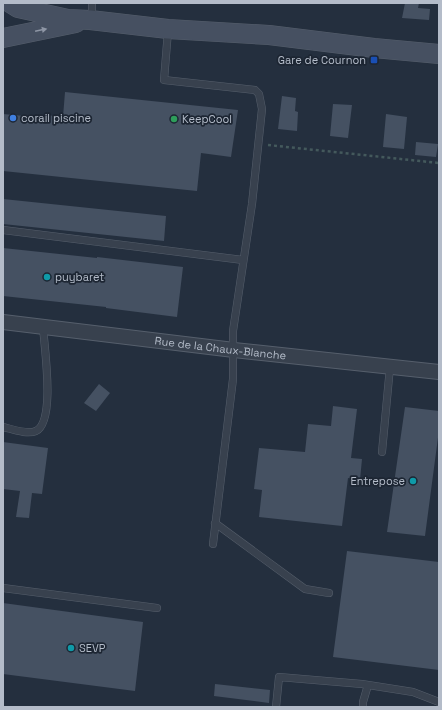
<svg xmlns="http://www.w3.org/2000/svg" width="442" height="710" viewBox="0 0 442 710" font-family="'Space Grotesk',sans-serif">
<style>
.building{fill:#455162}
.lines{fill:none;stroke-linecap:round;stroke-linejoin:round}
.lane-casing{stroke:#565f6c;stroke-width:8}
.street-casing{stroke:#565f6c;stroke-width:16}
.secondary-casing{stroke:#565f6c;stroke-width:20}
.path{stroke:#44595c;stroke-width:2.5;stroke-dasharray:3 3;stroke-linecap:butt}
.lane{stroke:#38414e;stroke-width:7}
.street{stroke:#38414e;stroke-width:14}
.secondary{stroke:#465061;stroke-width:19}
.oneway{fill:#8e96a5}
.transit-dot{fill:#1a4fb4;stroke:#1d2633;stroke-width:1.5}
.shop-dot{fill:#3f7fe0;stroke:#1d2633;stroke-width:1.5}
.leisure-dot{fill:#2e9e5b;stroke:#1d2633;stroke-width:1.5}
.culture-dot{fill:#0f9aa8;stroke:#1d2633;stroke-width:1.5}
.labels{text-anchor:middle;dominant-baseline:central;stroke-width:3.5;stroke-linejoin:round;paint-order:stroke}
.poi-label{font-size:11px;fill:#b4bcc9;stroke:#1d2633;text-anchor:start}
.street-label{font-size:11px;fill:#b4bcc9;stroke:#1d2633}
</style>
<rect width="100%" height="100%" fill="#242f3e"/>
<!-- building -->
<path class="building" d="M405,3h14l-1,5 12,1 -1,11 -27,-2z
M65,92l173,18 -7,47 -30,-4 -4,38 -194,-20v-57l43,4v-3l17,2z
M282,96l14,2 -1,13 3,1 -1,19 -19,-2z
M333,104l19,1 -4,33 -18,-2z
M386,114l21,3 -3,32 -21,-2z
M416,142l22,2 -2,13 -21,-2z
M3,199l163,17 -2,25 -161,-17z
M3,248l94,10v-1l86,10 -6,50 -71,-9v-1l-103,-11z
M99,384l11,9 -14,18 -12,-8z
M333,406l24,3 -6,49 11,1 -2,21 -12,-2 -6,48 -83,-9 3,-27 -8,-1 5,-41 46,4 3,-28 23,2z
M405,407l34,4v19l-14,106 -38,-4z
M3,442l45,6 -6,46 -10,-1 -3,25 -13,-1 4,-26 -17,-2z
M347,551l92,11v108l-106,-13z
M3,603l140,19 -8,69 -132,-17z
M215,684l55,6 -1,13 -55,-7z"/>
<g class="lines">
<defs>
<path id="lane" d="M90,20l2,-8v-9
M168,31l-4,49 91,10 4,4 3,15 -10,95 -19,127v48l-20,165
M3,230l240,30
M3,427c9,2 24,8 33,4 20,-10 8,-85 7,-105
M382,452l8,-85
M215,523l90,66 24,4
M3,588l154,20
M276,707l3,-30 83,7 51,8 26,10
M363,707v-5l5,-17"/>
<g id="street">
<path id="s1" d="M3,322l231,28 205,22"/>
</g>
<path id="secondary" d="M10,3l8,5 50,11 22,1 78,9 101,6 105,13 65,6
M3,38l73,-15"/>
</defs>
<!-- lane casing -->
<use href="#lane" class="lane-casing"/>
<!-- street casing -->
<use href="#street" class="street-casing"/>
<!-- secondary casing -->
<use href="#secondary" class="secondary-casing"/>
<!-- path -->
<path class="path" d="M268,145l171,18"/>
<!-- lane -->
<use href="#lane" class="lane"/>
<!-- street -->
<use href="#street" class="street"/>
<!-- secondary -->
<use href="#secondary" class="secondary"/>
</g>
<!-- one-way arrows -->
<defs><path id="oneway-solid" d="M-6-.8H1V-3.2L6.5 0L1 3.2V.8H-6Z"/></defs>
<use class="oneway" href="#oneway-solid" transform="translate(41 30) rotate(-12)"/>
<!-- markers -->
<rect class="transit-dot" x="370" y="56" width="8" height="8" rx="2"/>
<circle class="shop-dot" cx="13" cy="118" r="4"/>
<circle class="leisure-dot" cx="174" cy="119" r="4"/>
<g class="culture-dot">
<circle cx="47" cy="277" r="4"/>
<circle cx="413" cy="481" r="4"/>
<circle cx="71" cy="648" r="4"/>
</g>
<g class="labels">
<!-- poi labels -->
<g class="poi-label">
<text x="366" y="60" text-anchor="end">Gare de Cournon</text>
<text x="21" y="118">corail piscine</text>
<text x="182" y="119">KeepCool</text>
<text x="55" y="277">puybaret</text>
<text x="405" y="481" text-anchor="end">Entrepose</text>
<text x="79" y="648">SEVP</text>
</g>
<!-- street labels -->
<g class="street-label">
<text stroke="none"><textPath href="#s1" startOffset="219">Rue de la Chaux-Blanche</textPath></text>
</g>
</g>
<!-- border -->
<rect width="442" height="710" fill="none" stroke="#b4bcc9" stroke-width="8"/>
</svg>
